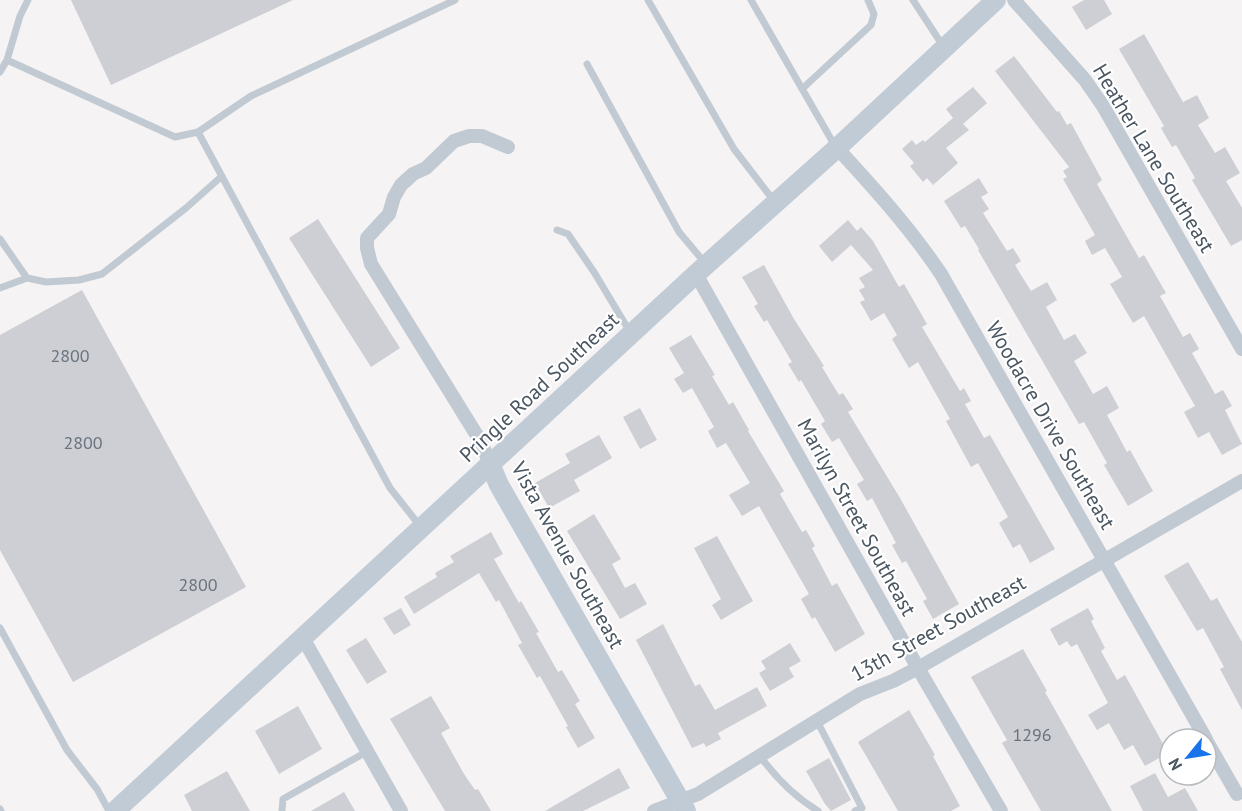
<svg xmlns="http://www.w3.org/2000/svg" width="1242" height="811" viewBox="0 0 1242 811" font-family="'PT Sans',sans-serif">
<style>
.building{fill:#cdcfd5}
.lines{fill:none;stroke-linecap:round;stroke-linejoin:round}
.lane{stroke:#c1cad2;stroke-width:7}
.street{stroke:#c1cad2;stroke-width:14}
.secondary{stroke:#c1cbd6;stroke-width:20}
.labels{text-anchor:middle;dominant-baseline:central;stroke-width:4.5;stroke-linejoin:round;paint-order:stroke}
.number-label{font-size:18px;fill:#6b747e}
.street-label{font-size:21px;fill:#4a5661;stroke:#fff}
</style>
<rect width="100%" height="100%" fill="#f5f3f3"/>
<!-- building -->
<path class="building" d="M71,0h222l-182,85z
M1084,0h20l8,14 -26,16 -14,-23z
M1144,34l39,68 14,-7 12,23 -11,7 17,28 10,-6 15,26 -14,8 16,27v32l-11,6 -39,-66 3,-2 -19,-33 -4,2 -11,-19 3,-2 -45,-77z
M1014,56l43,56 2,-1 8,14 4,-2 31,57 -5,4 42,74 5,-3 22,38 -6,3 23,41 7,-4 9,16 -7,4 23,41 8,-4 9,16 -7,4 17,34 -20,11 -13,-23 -11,6 -14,-26 11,-6 -51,-90 -11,7 -23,-39 12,-7 -17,-29 -13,7 -7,-14 10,-6 -32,-56 4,-2 -4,-6 6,-4 -74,-96z
M973,87l14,16 -24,21 6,6 -23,18 12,15 -25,22 -6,-7 -4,4 -13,-16 4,-3 -12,-14 10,-9 4,5 7,-5 2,2 28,-24 -7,-9z
M979,178l9,15 -7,4 8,12 -6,4 24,38 6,-3 8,13 -6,4 16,26 16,-9 10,18 -11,7 18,33 11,-6 12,19 -13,8 19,33 14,-8 12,22 -12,7 20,37 3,-2 23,41 -25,15 -24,-41 3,-2 -23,-41 -5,2 -101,-174 1,-1 -14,-23 -4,2 -17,-27z
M318,219l82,129 -29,19 -82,-129z
M848,220l9,11 4,-4 12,14 26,46 5,-3 23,40 -5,3 38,64 4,-3 7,13 -6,3 19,34 6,-3 65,114 -25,14 -10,-19 -7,4 -14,-25 9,-6 -30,-54 -7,4 -25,-46 4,-2 -32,-57 -9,6 -17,-29 5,-4 -13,-22 -13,8 -11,-19 5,-2 -6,-10 6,-3 -6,-9 14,-8 -22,-25 -19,17 -13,-16z
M764,265l30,54 30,47 -2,1 17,28 4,-2 10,16 -5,3 52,86 59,106 -26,15 -10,-18 4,-2 -21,-38 -4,2 -10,-18 4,-2 -24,-45 -5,3 -10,-17 7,-4 -25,-42 -7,4 -11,-18 4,-3 -24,-41 -2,2 -11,-18 4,-2 -25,-42 -3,2 -10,-16 4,-2 -16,-27z
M82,290l164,297 -173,95 -73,-132v-215z
M691,335l24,40 -3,1 17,29 4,-3 16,28 -1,1 36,60 -4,3 22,38 4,-2 9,16 -3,2 20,38 5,-3 28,51 -30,18 -20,-35 -3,2 -11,-20 8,-5 -50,-88 -17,10 -13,-21 21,-12 -24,-40 -9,5 -9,-17 6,-4 -22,-39 -9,5 -9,-14 10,-6 -15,-25z
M640,408l17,32 -17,9 -17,-32z
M599,435l13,23 -38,22 6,11 -31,17 -14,-25 35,-20 -5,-9z
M594,514l27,45 -9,5 13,24 10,-5 12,21 -27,15 -53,-88z
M491,532l12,22 -9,5 25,44 2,-2 18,31 -3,1 22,39 4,-2 18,31 -5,3 20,34 -17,10 -12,-21 2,-1 -28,-50 -3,2 -19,-33 4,-2 -23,-43 -3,2 -17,-29 -65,41 -10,-17 33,-20 -2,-4 19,-11 -4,-6z
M717,536l36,65 -32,19 -9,-15 9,-6 -27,-51z
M1188,562l23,39 6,-3 25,44v68l-22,-41 4,-2 -21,-39 -6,3 -33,-55z
M401,608l10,17 -17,10 -11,-17z
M1088,608l6,11 -3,2 14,27 -4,3 16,29 8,-5 43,78 -23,13 -12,-21 -9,5 -15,-27 -12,7 -9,-15 20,-12 -31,-59 -6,3 -4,-6 -8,5 -9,-17z
M663,624l32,62 5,-2 15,26 42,-23 10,19 -49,27 3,6 -15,8 -2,-4 -12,5 -56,-108z
M366,638l21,34 -20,12 -21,-34z
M790,643l11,18 -12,7 5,9 -24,14 -11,-18 7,-4 -5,-8z
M1023,649l24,42 -2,1 67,119h-71l-39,-68 5,-3 -36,-63z
M431,696l19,32 -9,5 23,41 11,16 3,-1 13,22h-46l-55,-92z
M298,706l24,43 -43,25 -24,-43z
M909,710l26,45 -2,1 27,50 -9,5h-53l-40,-69z
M829,758l22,42 -20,11 -6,-7 -19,-33z
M619,768l11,20 -47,23h-38z
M227,771l23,40h-58l-8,-16z
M1155,773l13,24 17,-9 13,23h-55l-13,-25z
M344,792l11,19h-44z"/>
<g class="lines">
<!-- lane -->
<path class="lane" d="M648,0l86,149 40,52
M751,0l84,146
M913,0l30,46
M7,60l13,-44 8,-16
M587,64l92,168 26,31
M0,72l7,-12 168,77 23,-5
M802,89l69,-64 3,-11 -6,-14
M557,230l11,4 26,38 36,60
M0,239l27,39
M0,288l27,-10 19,4 33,-2 23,-6 84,-66 36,-32
M420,526l-30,-38 -192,-356 53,-36 204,-96
M0,628l67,122 30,39 12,22
M817,721l45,87 -7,3
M760,756c16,22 35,41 58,55
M0,809l1,2
M282,811l1,-12 85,-48"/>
<!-- street -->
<path class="street" d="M1014,0l71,80 18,26 139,243
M837,148c37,40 73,80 104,126l265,465
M696,274l222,394 83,143
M490,464l-9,-22 -110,-178 -4,-16v-10l22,-24 5,-17 7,-12 12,-11 13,-6 28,-27 15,-5h13l26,11
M303,638l98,173
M1206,740l31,54
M654,811l44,-17 162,-100 33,-13 25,-13 324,-187"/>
<!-- secondary -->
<path class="secondary" d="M490,464l9,21 187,326
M115,811l581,-537 141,-126 159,-148"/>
</g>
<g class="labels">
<!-- number labels -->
<g class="number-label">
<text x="70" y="355">2800</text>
<text x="83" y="442">2800</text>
<text x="198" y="584">2800</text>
<text x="1032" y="734">1296</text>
</g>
<!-- street labels -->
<g class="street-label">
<text transform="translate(1154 158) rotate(59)">Heather Lane Southeast</text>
<text transform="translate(539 387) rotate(-43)">Pringle Road Southeast</text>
<text transform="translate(1051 425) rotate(60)">Woodacre Drive Southeast</text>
<text transform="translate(857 517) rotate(61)">Marilyn Street Southeast</text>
<text transform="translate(568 555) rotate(61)">Vista Avenue Southeast</text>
<text transform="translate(938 628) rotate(-29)">13th Street Southeast</text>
</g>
</g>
<!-- north arrow -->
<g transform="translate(1188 757) rotate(240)"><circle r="28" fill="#ffffff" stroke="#b7bbc0" stroke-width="1.5"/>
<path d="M0-4.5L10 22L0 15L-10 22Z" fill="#1a73e8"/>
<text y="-9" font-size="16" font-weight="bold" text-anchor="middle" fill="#4a5661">N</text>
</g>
</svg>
